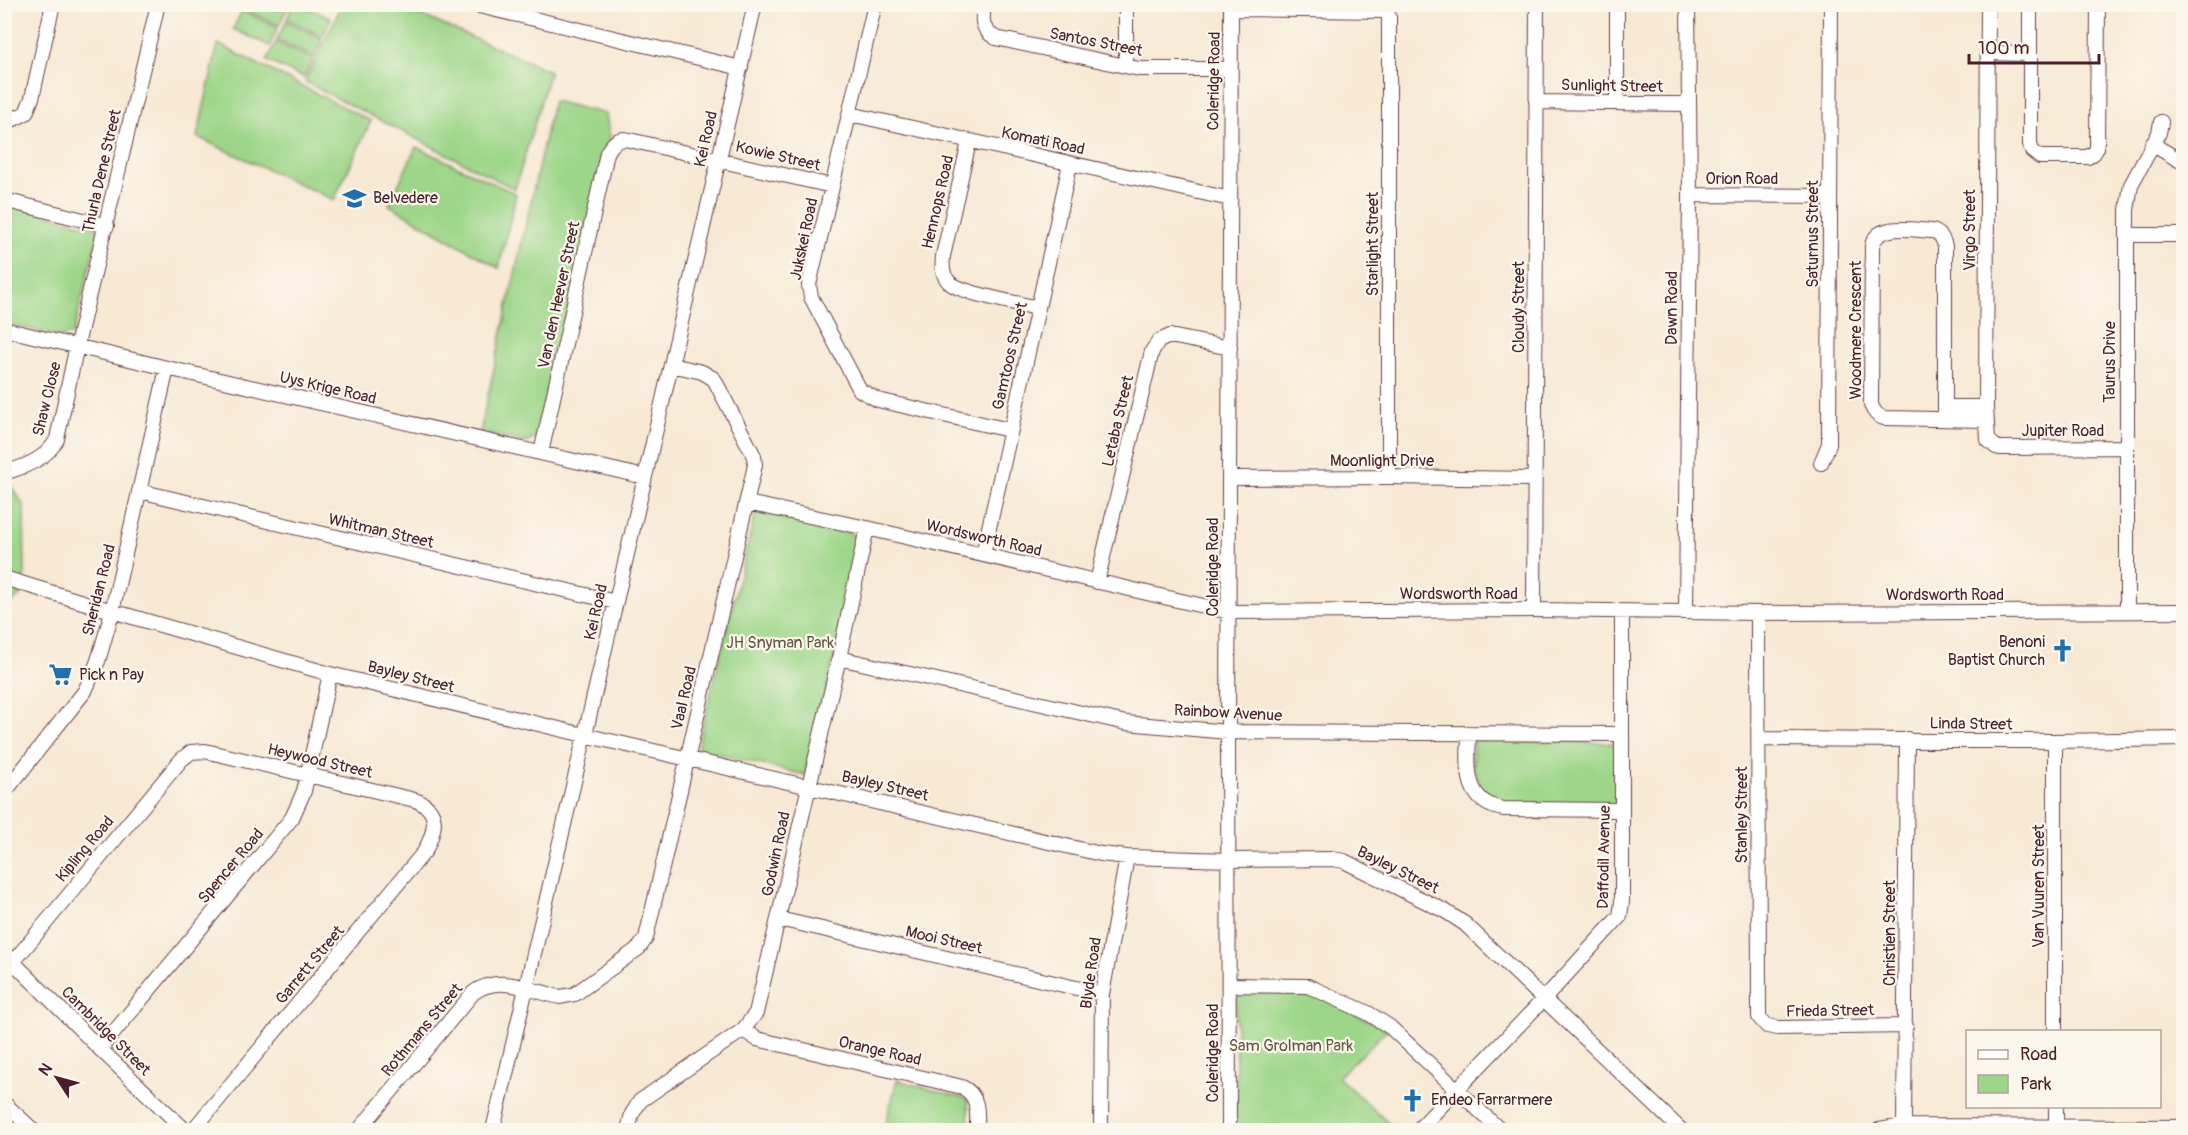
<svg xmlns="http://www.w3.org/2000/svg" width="2188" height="1135" viewBox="0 0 2188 1135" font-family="Pangolin,sans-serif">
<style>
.green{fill:#9dd689;stroke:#747a5a;stroke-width:1.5}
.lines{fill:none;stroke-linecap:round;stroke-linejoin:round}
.minor-casing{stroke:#643d44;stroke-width:16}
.minor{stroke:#fff;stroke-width:14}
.labels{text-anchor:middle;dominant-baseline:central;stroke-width:4.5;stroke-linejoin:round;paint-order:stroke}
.street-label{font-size:16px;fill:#4a1f2b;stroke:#fbf7ec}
.poi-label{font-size:16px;fill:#4a1f2b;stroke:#fbf7ec;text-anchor:start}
.park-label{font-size:16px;fill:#635647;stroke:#fbf7ec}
</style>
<rect width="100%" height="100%" fill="#fbf7ec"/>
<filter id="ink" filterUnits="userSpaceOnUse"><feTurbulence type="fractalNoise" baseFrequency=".0167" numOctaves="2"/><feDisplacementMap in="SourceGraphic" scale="12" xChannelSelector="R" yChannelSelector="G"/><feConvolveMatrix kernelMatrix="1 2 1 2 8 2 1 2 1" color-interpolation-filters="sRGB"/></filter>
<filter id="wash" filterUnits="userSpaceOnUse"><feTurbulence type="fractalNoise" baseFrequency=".008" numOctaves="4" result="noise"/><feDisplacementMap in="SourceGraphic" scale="24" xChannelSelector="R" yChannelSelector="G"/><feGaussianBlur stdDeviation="1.35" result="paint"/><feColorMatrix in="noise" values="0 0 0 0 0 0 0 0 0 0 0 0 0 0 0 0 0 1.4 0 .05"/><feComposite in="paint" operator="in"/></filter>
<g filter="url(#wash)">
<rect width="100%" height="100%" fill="#f7e9d4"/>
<!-- green -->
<path class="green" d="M245,5h37l6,2 -9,18 -36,-16z
M293,5h8l30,13 -8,18 -36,-17z
M342,5h42l27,6 139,60 -35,118 -210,-107z
M242,11l36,16 -8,19 -37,-17z
M286,21l36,17 -8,19 -37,-17z
M276,42l37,17 -9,19 -37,-17z
M218,44l153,77 -37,79 -137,-63z
M553,101l53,13 4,23 -69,291 -6,10 -9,5 -46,-11z
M416,147l100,47 -17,74 -110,-63z
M4,202l95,27 -26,105 -13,3 -55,-14z
M4,475l20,31 1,68 -4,21 -16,13z
M756,511l108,26 -59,238 -108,-26z
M1473,740l143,3 2,64h-112l-22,-11 -11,-29z
M1242,990l71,2 74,38 -49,47 58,53h-160v-131z
M897,1080l71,19 1,31h-85z"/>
</g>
<g filter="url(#ink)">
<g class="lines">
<defs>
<path id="minor" d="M471,4l270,64
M875,4l-66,281 2,12 49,93 18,10 131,30
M985,4c-4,15 -4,26 11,34l143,31h91
M1988,4l-2,403 2,33 8,7 4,1 127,-1
M2030,4v140l2,7 8,6h48l6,-4 3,-5 1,-144
M1231,9l155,2 3,6v460
M1987,53l42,1
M1126,66v-62
M1536,102l152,2
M1617,103v-99
M850,114l380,85
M14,119l12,-6 6,-15 21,-94
M969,142l-26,114c-1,10 -1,19 6,26 10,11 72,22 89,26
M2152,144l32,19
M1690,195l139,1
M4,200l103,26
M2127,235h57
M4,329l163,39 478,109
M1945,407h41
M1945,418v-172c-2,-8 -5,-13 -13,-15 -18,-1 -56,-9 -60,15l-1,159c3,7 6,11 13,13l102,2
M541,453l66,-300c4,-8 9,-14 18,-14l207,47
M1821,463l8,-19 2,-440
M10,471c19,-6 38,-14 47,-32l20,-94 81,-341
M1230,478l159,-1 146,2
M139,491l477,111
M747,503l120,25 362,84 305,-2 224,3 426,-2
M983,555l87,-391
M4,578l108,33 218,63 254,61 517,119 26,3 103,3 103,-1 11,2 22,11 79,39 20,13 216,206
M1097,582l55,-231 7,-10 11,-5 60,12
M1534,610l3,-606
M2127,610v-400l4,-25 28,-52 2,-11
M1686,612l4,-417 -2,-191
M1758,613l1,404 8,9 11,2 128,-2
M839,658l287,65 102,9 394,2
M1469,734c-1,32 -6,69 35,75l118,1
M1759,739l296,2 129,-2
M2055,741v291
M4,793l81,-102 13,-30 13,-45 56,-248
M779,919l323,75
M4,953l96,96 85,81
M4,973l177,-213 10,-8 14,-1 210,49c27,10 20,31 10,51l-232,279
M1229,985l79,1 60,27 22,14 110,103
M743,1030l14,9 205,48c18,9 15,26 15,43
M100,1049l192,-231 12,-27 26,-117
M4,1103l29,27
M2056,1106v20
M1904,1126l3,-387
M359,1130l114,-137c26,-20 58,-2 87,4l15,-3 64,-46 7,-10 109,-473 -1,-9 -40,-77 -12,-7 -30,-7
M493,1130l262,-1126
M628,1130l4,-16 8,-13 103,-71 13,-17 83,-355 28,-130
M1101,1130l1,-136 25,-137
M1229,1130l-1,-398 3,-728
M1418,1130l125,-130 77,-84 2,-14v-289
M1879,1130l25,-4 280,1"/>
</defs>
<!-- minor casing -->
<use href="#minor" class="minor-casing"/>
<!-- minor -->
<use href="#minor" class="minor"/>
</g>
</g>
<!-- icons -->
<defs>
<symbol id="school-bare" viewBox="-9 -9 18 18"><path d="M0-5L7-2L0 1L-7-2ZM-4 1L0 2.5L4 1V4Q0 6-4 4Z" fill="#1f6fb2" stroke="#fbf7ec" stroke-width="2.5" paint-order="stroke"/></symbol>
<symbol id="church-bare" viewBox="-9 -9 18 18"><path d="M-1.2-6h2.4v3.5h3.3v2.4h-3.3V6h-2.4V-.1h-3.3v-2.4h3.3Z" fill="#1f6fb2" stroke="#fbf7ec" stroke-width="2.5" paint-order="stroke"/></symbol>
<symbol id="supermarket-bare" viewBox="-9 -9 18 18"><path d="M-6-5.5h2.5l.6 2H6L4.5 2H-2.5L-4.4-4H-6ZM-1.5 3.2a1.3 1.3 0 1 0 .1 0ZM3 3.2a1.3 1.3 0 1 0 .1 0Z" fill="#1f6fb2" stroke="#fbf7ec" stroke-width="2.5" paint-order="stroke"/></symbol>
</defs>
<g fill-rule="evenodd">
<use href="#school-bare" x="338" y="182" width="33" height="33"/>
<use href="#church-bare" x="2046" y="634" width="33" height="33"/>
<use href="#supermarket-bare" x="44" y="658" width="33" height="33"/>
<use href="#church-bare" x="1396" y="1084" width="33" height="33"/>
</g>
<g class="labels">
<!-- street labels -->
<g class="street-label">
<text transform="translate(1096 42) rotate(11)">Santos Street</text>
<text transform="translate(1214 81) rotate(-89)">Coleridge Road</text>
<text transform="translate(1612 86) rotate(1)">Sunlight Street</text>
<text transform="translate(706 139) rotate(-77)">Kei Road</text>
<text transform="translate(1043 141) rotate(12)">Komati Road</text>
<text transform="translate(778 156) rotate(13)">Kowie Street</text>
<text transform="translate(102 171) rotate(-77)">Thurla Dene Street</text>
<text x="1742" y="179">Orion Road</text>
<text transform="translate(938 202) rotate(-77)">Hennops Road</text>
<text transform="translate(1970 230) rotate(-90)">Virgo Street</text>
<text transform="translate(1813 234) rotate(-90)">Saturnus Street</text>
<text transform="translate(804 239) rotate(-78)">Jukskei Road</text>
<text transform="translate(1373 244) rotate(-90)">Starlight Street</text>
<text transform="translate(559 295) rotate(-78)">Van den Heever Street</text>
<text transform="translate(1519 307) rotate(-90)">Cloudy Street</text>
<text transform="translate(1672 308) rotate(-90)">Dawn Road</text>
<text transform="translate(1856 330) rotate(-90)">Woodmere Crescent</text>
<text transform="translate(1010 356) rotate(-77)">Gamtoos Street</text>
<text transform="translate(2110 362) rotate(-90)">Taurus Drive</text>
<text transform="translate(328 388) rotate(13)">Uys Krige Road</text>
<text transform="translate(47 399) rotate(-76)">Shaw Close</text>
<text transform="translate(1118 421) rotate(-77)">Letaba Street</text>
<text x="2063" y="431">Jupiter Road</text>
<text x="1382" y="461">Moonlight Drive</text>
<text transform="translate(381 531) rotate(13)">Whitman Street</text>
<text transform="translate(984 538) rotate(13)">Wordsworth Road</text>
<text transform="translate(1213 567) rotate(-90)">Coleridge Road</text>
<text transform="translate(99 590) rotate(-76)">Sheridan Road</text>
<text x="1459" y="594">Wordsworth Road</text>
<text x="1945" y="595">Wordsworth Road</text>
<text transform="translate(596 612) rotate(-77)">Kei Road</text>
<text transform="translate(411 677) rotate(14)">Bayley Street</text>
<text transform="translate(684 698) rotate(-77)">Vaal Road</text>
<text transform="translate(1228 713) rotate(3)">Rainbow Avenue</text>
<text transform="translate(1971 724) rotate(1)">Linda Street</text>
<text transform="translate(320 761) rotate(13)">Heywood Street</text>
<text transform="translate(885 786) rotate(13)">Bayley Street</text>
<text transform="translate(1742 815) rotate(-90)">Stanley Street</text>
<text transform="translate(85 849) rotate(-50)">Kipling Road</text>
<text transform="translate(776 854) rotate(-78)">Godwin Road</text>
<text transform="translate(1604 857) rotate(-89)">Daffodil Avenue</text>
<text transform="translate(231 866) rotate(-50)">Spencer Road</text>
<text transform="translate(1398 870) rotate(26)">Bayley Street</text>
<text transform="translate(2039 886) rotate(-90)">Van Vuuren Street</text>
<text transform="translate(1890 933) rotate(-90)">Christien Street</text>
<text transform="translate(944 940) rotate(13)">Mooi Street</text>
<text transform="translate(310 965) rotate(-50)">Garrett Street</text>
<text transform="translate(1091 973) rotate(-82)">Blyde Road</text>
<text transform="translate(1830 1011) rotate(-1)">Frieda Street</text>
<text transform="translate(422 1030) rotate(-50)">Rothmans Street</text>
<text transform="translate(106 1031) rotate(45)">Cambridge Street</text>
<text transform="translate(880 1051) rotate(13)">Orange Road</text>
<text transform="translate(1213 1053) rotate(-90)">Coleridge Road</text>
</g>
<!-- poi labels -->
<g class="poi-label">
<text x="373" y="198">Belvedere</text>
<text x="2045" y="642" text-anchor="end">Benoni<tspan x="2045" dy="18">Baptist Church</tspan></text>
<text x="79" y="675">Pick n Pay</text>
<text x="1431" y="1100">Endeo Farrarmere</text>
</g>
<!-- park labels -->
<g class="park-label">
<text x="780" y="643">JH Snyman Park</text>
<text x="1291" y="1046">Sam Grolman Park</text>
</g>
</g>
<!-- margin -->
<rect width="2188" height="1135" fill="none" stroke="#fbf7ec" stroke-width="24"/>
<!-- legend -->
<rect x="1966" y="1030" width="195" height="78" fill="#fbf7ec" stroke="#b4a19f" stroke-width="1.5"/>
<rect x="1978" y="1050" width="30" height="9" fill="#ffffff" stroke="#b4a19f" stroke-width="1.5"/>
<text x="2020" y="1060" font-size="18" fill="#4a1f2b">Road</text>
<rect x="1978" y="1075" width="30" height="18" fill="#9dd689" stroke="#b4a19f" stroke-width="1.5"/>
<text x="2020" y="1090" font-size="18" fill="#4a1f2b">Park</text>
<!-- north arrow -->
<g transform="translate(57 1078) rotate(306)" stroke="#fbf7ec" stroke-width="4.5" paint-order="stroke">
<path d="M0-4.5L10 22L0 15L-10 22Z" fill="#4a1f2b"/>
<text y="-9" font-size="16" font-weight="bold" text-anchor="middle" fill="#4a1f2b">N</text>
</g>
<!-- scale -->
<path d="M1969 54v9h130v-9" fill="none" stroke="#4a1f2b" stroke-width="3"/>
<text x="1978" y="54" font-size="18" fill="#4a1f2b" stroke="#fbf7ec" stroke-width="4.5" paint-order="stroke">100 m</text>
</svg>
